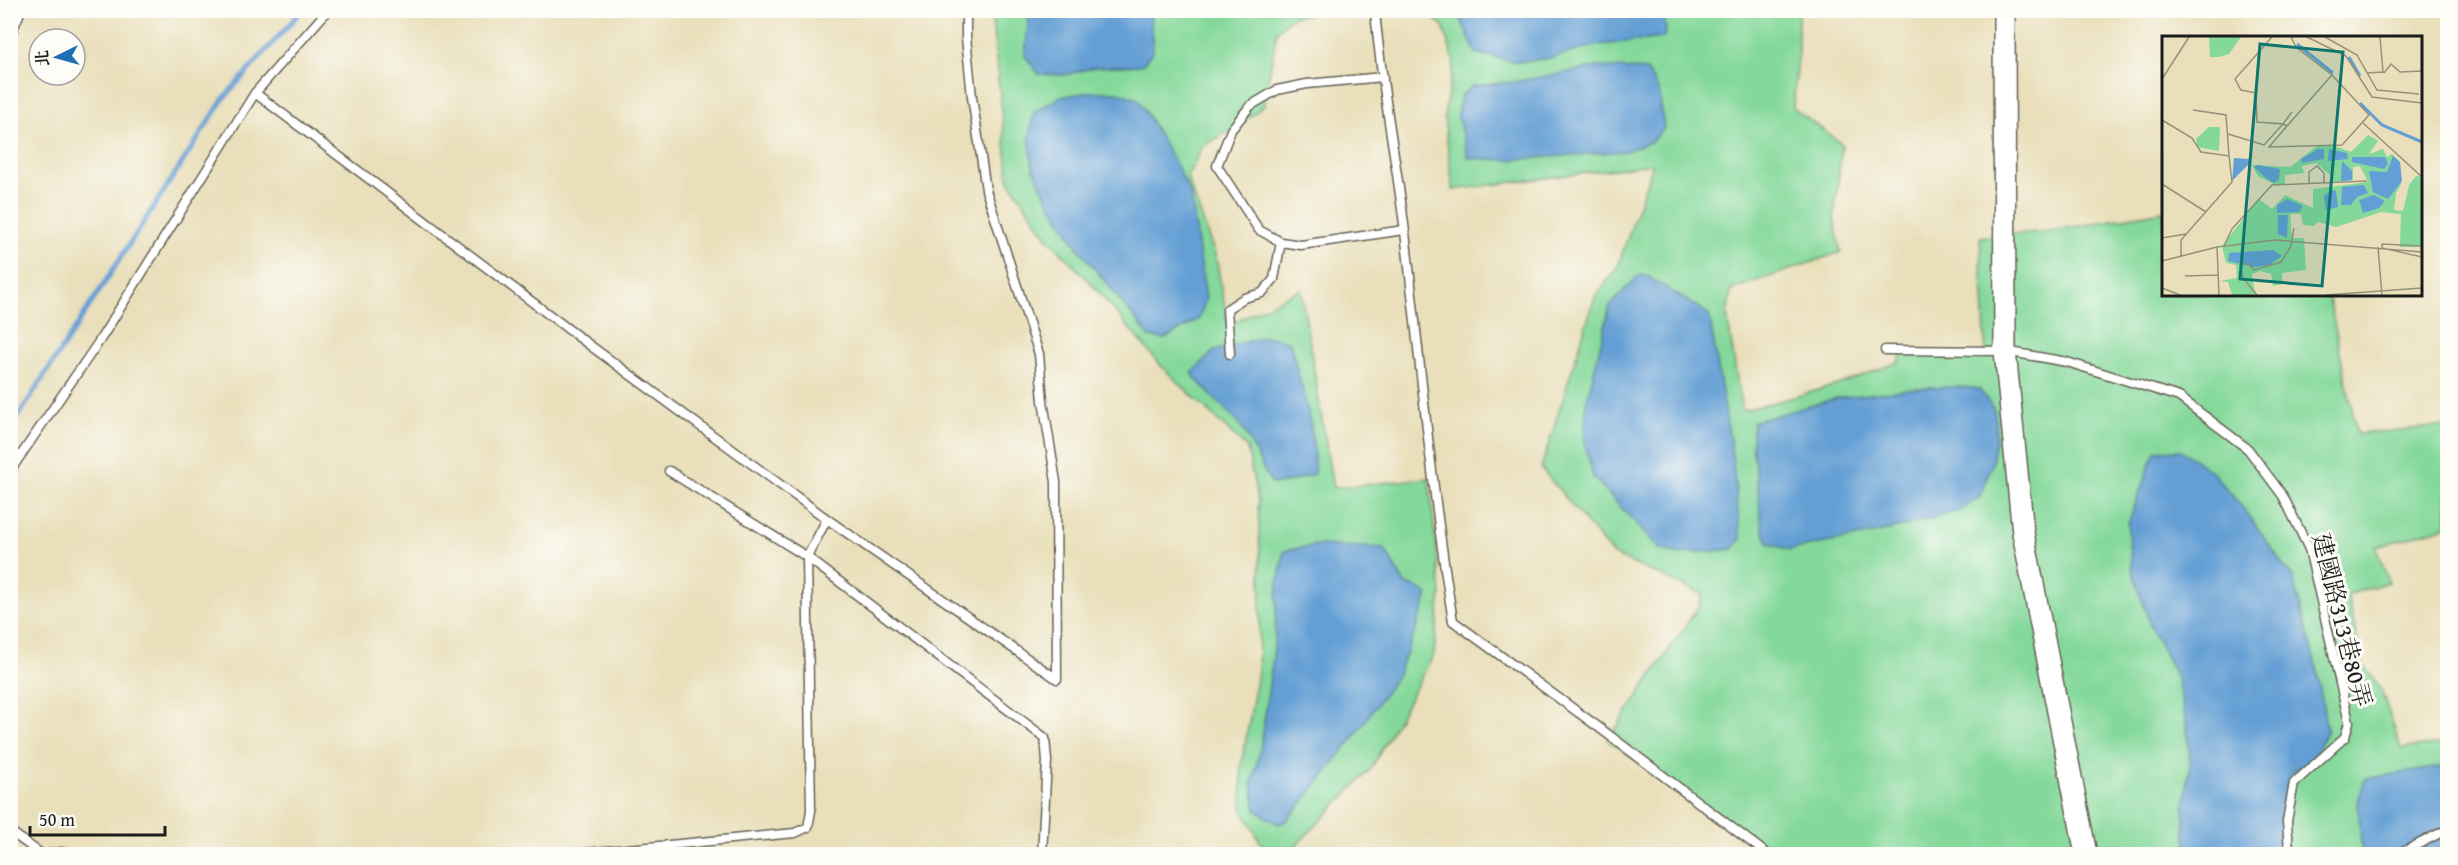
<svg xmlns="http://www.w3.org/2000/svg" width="2458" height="865" viewBox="0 0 2458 865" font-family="'Gentium Book Plus','Noto Serif TC',serif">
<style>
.green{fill:#83d89a;stroke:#507a5b;stroke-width:1.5}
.water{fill:#639fd4;stroke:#405e78;stroke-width:1.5}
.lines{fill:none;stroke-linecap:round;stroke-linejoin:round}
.stream{stroke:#639fd4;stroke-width:5}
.service-casing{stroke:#646053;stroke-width:11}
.tertiary-casing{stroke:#646053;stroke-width:24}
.service{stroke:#fff;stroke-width:8}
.tertiary{stroke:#fff;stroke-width:21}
.labels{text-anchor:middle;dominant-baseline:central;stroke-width:6;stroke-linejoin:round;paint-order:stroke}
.street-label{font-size:24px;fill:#1c1c1c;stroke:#fdfcf7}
.inset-river{fill:none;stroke:#639fd4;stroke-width:3}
.inset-road{fill:none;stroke:#97917b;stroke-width:1.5}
.view{fill:#0f766e;fill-opacity:0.15;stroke:#0f766e;stroke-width:3}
.inset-edge{fill:none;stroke:#1c1c1c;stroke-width:3}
</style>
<rect width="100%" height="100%" fill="#fdfcf7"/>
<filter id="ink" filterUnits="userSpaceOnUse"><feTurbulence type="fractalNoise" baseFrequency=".0167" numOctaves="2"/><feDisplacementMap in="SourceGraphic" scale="12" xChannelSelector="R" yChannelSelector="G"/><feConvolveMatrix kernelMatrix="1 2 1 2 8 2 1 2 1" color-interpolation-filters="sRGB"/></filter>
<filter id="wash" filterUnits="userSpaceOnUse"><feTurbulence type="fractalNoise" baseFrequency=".008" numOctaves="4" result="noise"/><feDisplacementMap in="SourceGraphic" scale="24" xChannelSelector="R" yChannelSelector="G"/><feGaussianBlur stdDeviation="1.35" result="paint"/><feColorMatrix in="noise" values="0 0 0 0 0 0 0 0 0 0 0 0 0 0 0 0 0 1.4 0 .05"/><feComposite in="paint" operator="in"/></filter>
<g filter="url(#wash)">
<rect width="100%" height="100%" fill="#e9dfba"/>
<!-- green -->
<path class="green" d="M991,11h347l-44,5 -17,15 -13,74 -25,21 -36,20 -16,31 29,80 12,68 73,-36 32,199 96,-10 12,115 -7,61 -63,115 -79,81 -30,-5 -20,-37 -1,-40 17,-96 3,-86 -3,-85 -11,-53 -84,-80 -68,-80 -48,-51 -38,-56z
M1424,11h374v46l-5,51 49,36 -8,74 7,34 -110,38 -4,24 15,97 95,-26 62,-23 4,-11 83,5 -6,-119 70,-6 114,-20v83h164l29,140 90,-8v100l-71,21 13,35 -42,13 16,70 18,24 20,60 46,-6v111h-681l-158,-114 91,-134 3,-12 -89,-39 -72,-87 54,-171 23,-31 35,-102 -200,26 -9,-73 10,-55 -11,-36z"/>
<!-- water -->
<path class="water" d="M1029,11h121l3,40 -11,14 -47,2 -30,8 -26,-1 -14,-18z
M1457,11h206l3,20 -3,7 -65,7 -47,13 -35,4 -40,-9z
M1598,67l49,3 12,21 5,37 -12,13 -25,10 -120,9 -39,-2 -11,-44 4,-18 11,-10 41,-4z
M1090,92h27l21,7 38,65 15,31 15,104 -7,20 -34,20 -15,-2 -72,-89 -29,-46 -16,-34 -4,-30 5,-26 26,-15z
M1639,275l8,1 62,38 22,132 10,93 -8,10 -52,5 -21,-5 -67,-72 -8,-33 1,-40 24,-99z
M1266,336l24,6c11,48 26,81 24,132l-29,9 -13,1c-12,-18 -20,-43 -32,-59 -15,-19 -35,-32 -48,-52l22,-22z
M1958,387l21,2 16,22 1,22 -4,32 -13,33 -21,13 -76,21 -92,18 -22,-7c-10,-22 -8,-46 -12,-70 -3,-20 -5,-30 -3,-51l84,-24 81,-10z
M2181,450l32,23 30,35 50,70 24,93 10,59 -15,30 -20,12 -9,36v46h-97l-2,-45 6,-46 -3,-35 -10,-49 -27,-54 -18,-56 -3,-26 -1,-19 27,-73z
M1316,545l68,3 21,36 11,3 12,8 -14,40 -17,41 -46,65 -53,67 -12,13 -8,3 -22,-14 -4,-26 8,-33 14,-102 4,-65 6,-33z
M2447,766v81l-16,7h-69l-4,-52 7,-23z"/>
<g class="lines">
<!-- stream -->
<path class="stream" d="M10,429l214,-331 78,-88"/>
</g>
</g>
<g filter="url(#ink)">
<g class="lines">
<defs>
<path id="service" d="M1375,10c6,75 21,148 30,222 15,130 27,260 48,389l148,108 166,125
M10,37l11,-27
M1383,77l-76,7 -30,6 -27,16 -19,24 -14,36 42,64 22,12 20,3 103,-15
M255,93l325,245 247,181 -20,38 -138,-86
M1885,350l120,1 62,11 112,35 69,52 35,47 26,53 40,173 -4,15 -51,46 -7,38 2,30 3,3
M1230,354l-3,-45 17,-11 18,-5 12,-14 7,-37
M10,471l90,-131 155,-247 73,-83
M827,519l230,160 -1,-197 -13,-81 -4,-47 -53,-164 -14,-93 -6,-60v-27
M10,831l31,23
M48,854l14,-2 9,2
M575,854l220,-21 13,-6 3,-16 -4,-254 238,181 2,23 -5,93
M2399,854l49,-25"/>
<path id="tertiary" d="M2004,10l1,341 18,182 63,321"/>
</defs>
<!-- service casing -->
<use href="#service" class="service-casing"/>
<!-- tertiary casing -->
<use href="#tertiary" class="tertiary-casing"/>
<!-- service -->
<use href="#service" class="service"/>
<!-- tertiary -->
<use href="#tertiary" class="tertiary"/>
</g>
</g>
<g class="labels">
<!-- street labels -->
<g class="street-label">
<text transform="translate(2342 620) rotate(76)">建國路313巷80弄</text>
</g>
</g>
<!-- overview -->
<g transform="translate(2162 36)">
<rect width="260" height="260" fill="#e9dfba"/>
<path d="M47,1h32l-12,17 -10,3h-9zM47,91h11l-1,24 -22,-4 -1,-8zM206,99l10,6 -9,13 14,-5 4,8 5,-3 8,8 1,22 -5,9 -2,17 9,1 6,-26 7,-9 5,1v70h-21l1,-33 -20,-2 -45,15 -18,-5 -4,4 -11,-1 -2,-11h-11l2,24h12l2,32 -24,3v11l-9,2 -2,-12 -11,-3 -8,3 3,21h-23l-4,-13 -8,-1 17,-3 -1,-13 -10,-2 -4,-17 37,-47 13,10 13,-14 28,13v-19l55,-7 -8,-16 -7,1v13l-23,3v-8l-14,-12 -14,3 2,7 -19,2v9h-11l-16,-8 -6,-11 38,2 27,-21h18l16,6z" fill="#83d89a"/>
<path d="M156,113h6v10l-22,4 -1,-4zM167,113l18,4 1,6 -20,2zM231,120l7,6 2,19 -14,18 -15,-7 -4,-21 18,1zM190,121h33l3,7 -4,5 -32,-7zM72,122l15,1 1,4 -18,18zM180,125l10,10v9l-11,1zM96,129l22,4 -1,10 -5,4 -7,-4 -13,-12zM202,149l4,8 -11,4 -6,8h-10l1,-18zM170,154l4,1 2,16 -12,3 -2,-14zM212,159l11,6 -6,7 -16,5 -4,-13zM125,163l16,7 -4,6 -22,1v-8zM116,179h10l-1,23 -9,-4zM111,214l9,6 -13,9 -15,2 -26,-6 1,-8z" fill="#639fd4"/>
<path class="inset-river" d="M135,8l36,29M187,21l11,19M198,67l22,22 40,17"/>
<path class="inset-road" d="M145,1l39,19 26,41 50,6M163,1l32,18 20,35 42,4M205,37l16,-1 -3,-35M222,37l7,-9 9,8 22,-1M0,43l27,-42M130,76l-9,12 4,2 45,-51M0,84l30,18 9,14 28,4 -3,-41 -33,-5M201,87l59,54M125,90l-18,21 73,-2 27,-30 -37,-40 -36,-28 -5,-10M66,98l36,11 19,-21 -26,-2 -1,-29 -15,-3 -6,-11 37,-42M0,148l44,28M147,148v-12l8,-6 7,7v10M0,202l24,-4M62,210l8,-17 40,-44 95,-4M260,210l-40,-2v4l40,9M55,211l2,48M216,211l4,48M19,220v-16l51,-58 -3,-26M0,225l55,-14 58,-7 147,12M23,240l33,-1M0,252l18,7M95,259l-14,-17 -3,-14h9l5,6 27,-8 10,-16 3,-18M164,259l96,-7"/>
<path class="view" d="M98,8l83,8 -21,234 -82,-7z"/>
<rect width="260" height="260" class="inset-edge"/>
</g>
<!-- margin -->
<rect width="2458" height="865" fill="none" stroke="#fdfcf7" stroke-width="36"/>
<!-- north arrow -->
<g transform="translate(57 57) rotate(265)"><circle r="28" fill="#fdfcf7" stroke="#a3a29f" stroke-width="1.5"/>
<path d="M0-4.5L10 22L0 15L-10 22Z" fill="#1f6fb2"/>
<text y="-9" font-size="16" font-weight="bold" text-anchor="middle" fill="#1c1c1c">北</text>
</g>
<!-- scale -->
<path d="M30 826v9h135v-9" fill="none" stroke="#1c1c1c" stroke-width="3"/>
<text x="39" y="826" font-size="18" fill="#1c1c1c" stroke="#fdfcf7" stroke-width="4.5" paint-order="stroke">50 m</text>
</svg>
